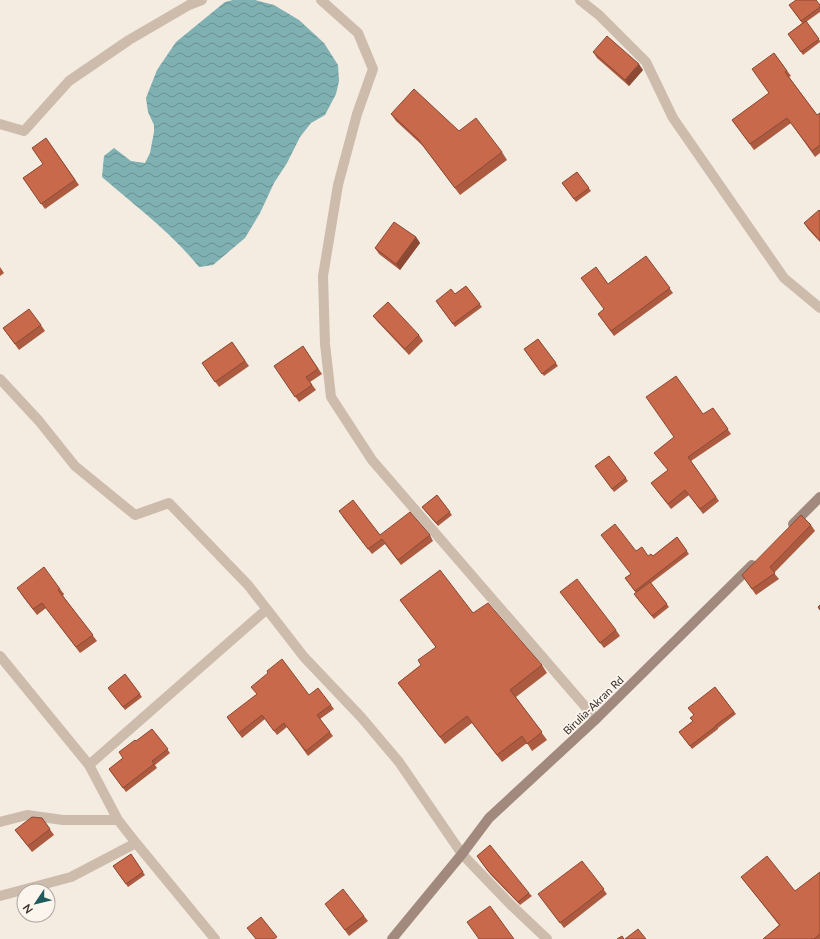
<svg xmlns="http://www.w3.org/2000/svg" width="820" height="939" viewBox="0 0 820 939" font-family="Lato,sans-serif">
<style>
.water{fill:url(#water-waves)}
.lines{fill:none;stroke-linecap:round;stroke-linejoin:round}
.street{stroke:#cdbbac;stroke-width:10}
.secondary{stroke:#a18a7d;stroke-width:10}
.wall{fill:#ac5a40}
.shaded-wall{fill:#8c4a34}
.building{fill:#c8694b;stroke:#8c4a34}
.labels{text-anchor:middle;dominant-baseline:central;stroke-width:3.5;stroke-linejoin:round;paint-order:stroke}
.street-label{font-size:11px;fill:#3b302b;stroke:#fbf5ee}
</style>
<defs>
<pattern id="water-waves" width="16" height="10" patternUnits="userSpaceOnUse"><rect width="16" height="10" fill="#7fb0b2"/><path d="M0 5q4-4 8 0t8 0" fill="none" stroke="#699091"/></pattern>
</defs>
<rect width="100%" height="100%" fill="#f4ebe1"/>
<!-- water -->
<path class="water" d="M233,0h22l19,5 25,15 25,23 14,22 1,16 -3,13 -11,21 -14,8 -11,14 -13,26 -13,20 -14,30 -15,25 -32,27 -14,2c-28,-35 -64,-61 -97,-90l2,-21 10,-8 17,13 14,2 5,-10 4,-21v-7l-6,-13 -2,-14 11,-28 19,-28 49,-40z"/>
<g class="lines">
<!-- street -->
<path class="street" d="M321,0l37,33 15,36 -16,45 -19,71 -15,91 2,68 6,53 41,63 224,259
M580,0l19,15 47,47 27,56 111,160 36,30
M0,124l24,7 45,-50 60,-41 60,-35 13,-5
M0,379l39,42 36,45 60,49 34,-12 79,82 56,72 57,60 38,45 63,92 49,51 36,34
M0,656l89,109 29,55 18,23 79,96
M89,765l178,-156
M0,822l27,-7 36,5h55
M0,896l71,-19 65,-34"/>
<!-- secondary -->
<path class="secondary" d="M793,524l27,-27
M392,939l70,-85 27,-36 107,-99 156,-154"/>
</g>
<!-- wall -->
<path class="wall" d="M789,5h31v7l-14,10 14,19v1l-17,13 -15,-21 14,-11z
M593,52l50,18 -14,16 -32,-28z
M774,53l17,23 -2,1 28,38 3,-2v40l-5,4 -24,-34 -37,27 -22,-30 37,-27z
M391,114l111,38 5,8 -47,35 -37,-49 -27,-25z
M46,138l33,47 -34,24 -22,-31 20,-14z
M577,172l14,19 -15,11 -14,-19z
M820,211v31l-12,-13 -4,-6z
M416,237l4,6 -20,27 -21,-16 -4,-6z
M646,256l27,37 -59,43 -16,-22 6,-4 4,-26z
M0,267l4,6 -4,3z
M466,286l16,21 -27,20 -19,-26 19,-7z
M373,316l46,19 4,6 -14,14 -32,-34z
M41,325l4,6 -26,19 -16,-22z
M538,339l20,27 -14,10 -20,-27z
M232,342l17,24 -30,21 -17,-24z
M303,346l19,28 -12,8 6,8 -17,12 -25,-36z
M713,408l18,26 -40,27 28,40 -16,13 -14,-19 -18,14 -20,-26 16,-12z
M609,456l19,25 -14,11 -19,-26z
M437,495l15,20 -14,11 -16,-19z
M342,516l38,19h50l3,6 -32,24 -16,-21 -13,10z
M811,525l4,6 -41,42 5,6 -23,16 -14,-20z
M677,537l12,17 -38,29 18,24 -15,12 -18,-22v-4l-11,-15 6,-4 5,-23 12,5h5z
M60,589l4,5 -1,2 34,45 -17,12 -34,-45 -9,7 -16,-21z
M560,592l56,38 4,6 -16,12z
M400,600l73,13 69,52 5,8 -31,24 31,43 -15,11 -5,-8 -25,19 -30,-39 -27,21 -47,-61 23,-18 15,-18z
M125,674l17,23 -17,13 -17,-22z
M715,687l21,27 -18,14v1l-26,20 -13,-17 14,-11 1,-6z
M309,695l22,10 3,4 -14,10 13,17 -25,20 -21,-29 -10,8 -12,-16 -23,19 -15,-21z
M152,729l18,24 -15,12 2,3 -31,24 -17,-23 14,-11 13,-17z
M42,818l12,17 -22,17 -17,-22z
M131,854l14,21 -17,12 -15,-21z
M477,856l52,37 3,3 -12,9 -30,-31z
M582,861l25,33 -43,34 -22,-29z
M820,872v67h-57l16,-14 -38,-48 54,14z
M329,909l35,7 4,5 -19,15z"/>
<!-- shaded-wall -->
<path class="shaded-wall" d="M639,64l4,6 -14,16 -4,-6z
M416,237l4,6 -20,27 -4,-6z"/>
<!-- building -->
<path class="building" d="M796,0h20l4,5v2l-19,14 -12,-16z
M806,21l13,18 -18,13 -13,-18z
M607,36l32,28 -14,16 -32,-28z
M774,53l13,18 -2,1 32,43 3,-2v32l-8,6 -25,-33 -37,26 -18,-24 37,-27 -17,-24z
M414,89l45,42 17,-13 26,34 -47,36 -37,-49 -27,-25z
M46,138l29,42 -34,24 -18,-26 20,-14 -11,-16z
M577,172l12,16 -15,11 -12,-16z
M819,210l1,1v30l-16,-18z
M394,222l22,15 -20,27 -21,-16z
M646,256l24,32 -59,43 -13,-17 6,-5 -23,-31 15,-11 12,17z
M466,286l14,18 -27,20 -17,-23 15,-12 4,5z
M388,302l31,33 -14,14 -32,-33z
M29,309l12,16 -26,19 -12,-16z
M538,339l18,24 -14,11 -18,-25z
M232,342l13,19 -30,21 -13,-19z
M303,346l15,23 -12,8 6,8 -17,12 -21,-31z
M676,376l27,38 10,-6 15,21 -40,28 28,40 -16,12 -15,-19 -17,14 -17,-21 17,-13 -14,-17 20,-16 -28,-40z
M609,456l17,22 -14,11 -17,-23z
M437,495l13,17 -14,11 -14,-16z
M353,500l27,35 30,-23 20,23 -32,25 -16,-21 -14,10 -29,-38z
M801,515l10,10 -41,42 5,6 -23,16 -10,-14z
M615,524l21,27 6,-4 6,9 3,-2 2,2 24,-19 10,14 -52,40 -10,-13 6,-4 -30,-39z
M44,567l16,22 -2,1 35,45 -17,12 -34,-44 -9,6 -16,-21z
M440,570l33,43 15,-10 54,62 -32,25 32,42 -15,12 -5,-8 -25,19 -30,-39 -27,21 -42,-54 23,-18 -3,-5 18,-13 -36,-47z
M577,579l39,51 -16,13 -40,-51z
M650,582l17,22 -15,12 -18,-22z
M820,605v5l-2,-3z
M282,659l27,36 9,-7 13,17 -14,10 13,17 -24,19 -22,-28 -10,8 -12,-16 -23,18 -12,-16 30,-23 -6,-7 17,-14 -1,-2z
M125,674l15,20 -17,13 -15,-19z
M715,687l19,25 -18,13v1l-26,20 -11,-14 14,-11 -3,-3 4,-3 -6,-7z
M152,729l16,20 -16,12 2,3 -31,24 -14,-19 14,-11 -4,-6 16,-12 1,1z
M32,817l10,1 8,11 -22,17 -13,-16z
M490,845l39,48 -11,9 -30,-31 -11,-15z
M131,854l12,18 -17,12 -13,-18z
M767,856l28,35 25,-19v62l-6,5h-51l17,-14 -39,-48z
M582,861l22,28 -44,34 -22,-29z
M343,889l21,27 -19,14 -20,-26z
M490,906l24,33h-35l-12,-17z
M261,917l16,20 -3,2h-18l-9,-11z
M638,929l8,10h-21z
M622,936l2,3h-7z"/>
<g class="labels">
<!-- street labels -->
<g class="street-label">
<text transform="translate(593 705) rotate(-44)">Birulia-Akran Rd</text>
</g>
</g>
<!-- north arrow -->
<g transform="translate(36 903) rotate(235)"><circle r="19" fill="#fbf5ee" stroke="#aea6a0"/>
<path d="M0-3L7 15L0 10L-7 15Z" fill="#1f5a5e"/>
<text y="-6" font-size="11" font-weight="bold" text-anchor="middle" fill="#3b302b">N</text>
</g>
</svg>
